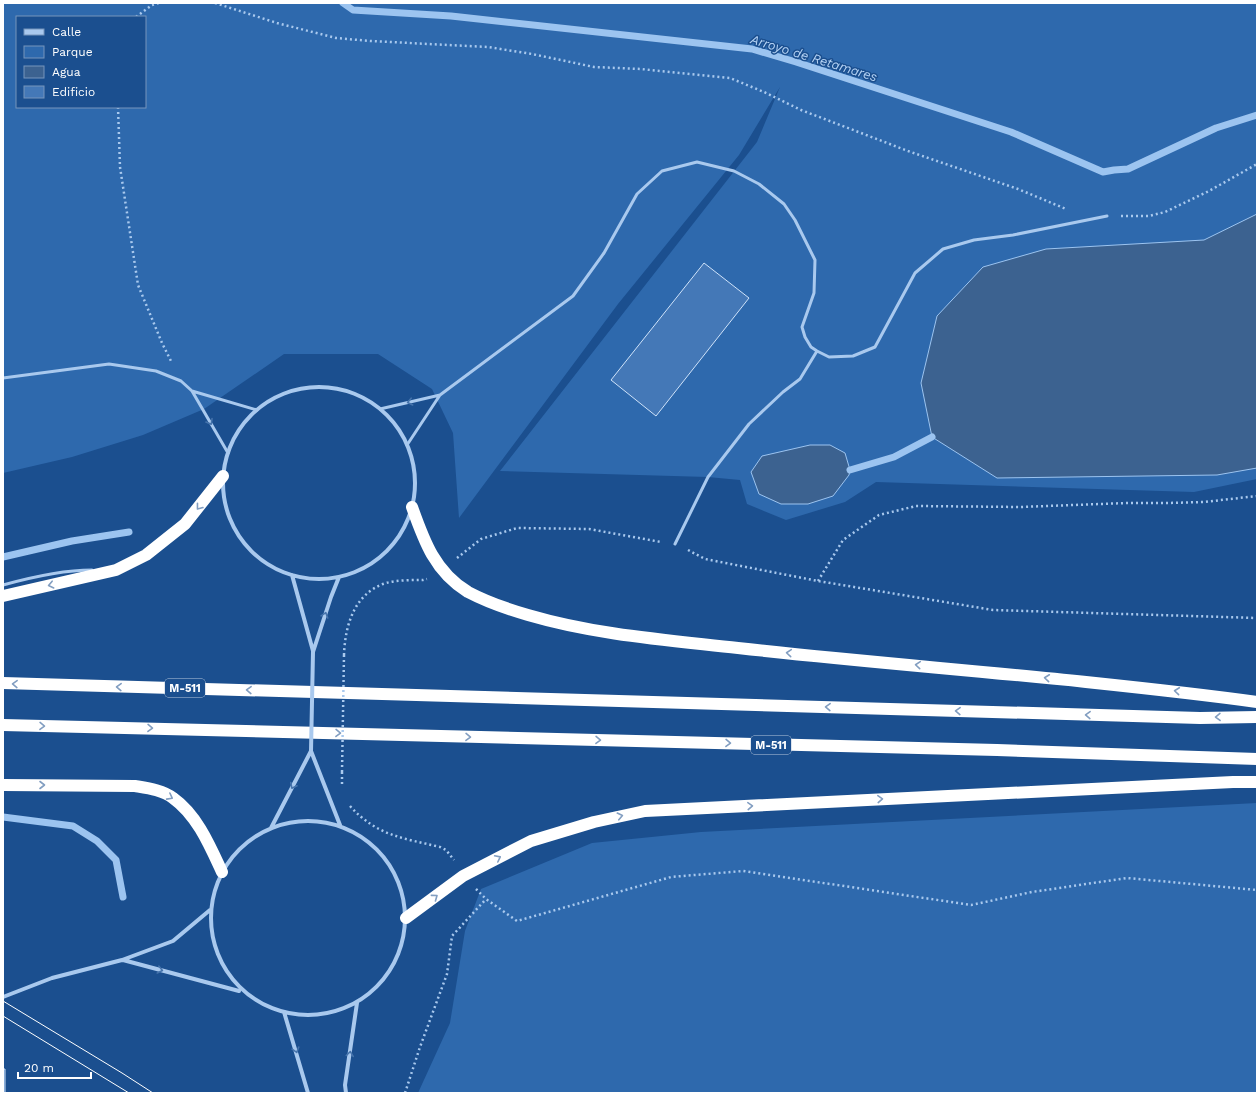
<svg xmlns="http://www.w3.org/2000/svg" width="1260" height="1096" viewBox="0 0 1260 1096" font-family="'Work Sans',sans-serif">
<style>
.green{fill:#2e69ad;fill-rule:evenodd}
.water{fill:#3c6290;stroke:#9cc4f0}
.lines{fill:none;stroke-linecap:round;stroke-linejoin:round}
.stream{stroke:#9cc4f0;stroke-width:7}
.building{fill:#4478b7;stroke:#cfe3fa}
.path{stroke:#a9c9ee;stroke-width:2.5;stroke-dasharray:2 3;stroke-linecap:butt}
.lane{stroke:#a9c9ee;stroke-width:3}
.street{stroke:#a9c9ee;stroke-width:4}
.highway{stroke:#fff;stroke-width:12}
.tram{stroke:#fff;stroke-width:1}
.path-bridge{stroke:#a9c9ee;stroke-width:2.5;stroke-dasharray:2 3;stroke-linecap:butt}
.street-bridge{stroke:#a9c9ee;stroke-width:4}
.oneway{stroke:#4674ac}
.oneway2{stroke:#829ec1}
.labels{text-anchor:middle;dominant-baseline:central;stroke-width:3;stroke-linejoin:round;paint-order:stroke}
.shield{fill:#1b4f8f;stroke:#bbcadd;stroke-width:1}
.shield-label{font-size:11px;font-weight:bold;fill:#fff}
.water-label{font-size:13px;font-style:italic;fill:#b5d3f5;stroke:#1b4f8f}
</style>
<rect width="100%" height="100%" fill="#1b4f8f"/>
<!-- green -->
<path class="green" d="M3,3h1254v476l-63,13 -318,-10 -31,20 -59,18 -39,-16 -7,-24 -32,-3 -208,-6 257,-329 23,-55 -41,68 -121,149 -159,214 -6,-85 -21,-44 -54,-35h-94l-80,55 -61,26 -71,22 -69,16zM17,17h128v90h-128z
M1257,803v290h-839l32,-70 15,-92 16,-42 111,-46 109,-11z"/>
<!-- water -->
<path class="water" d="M1257,214v254l-40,7 -220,3 -65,-41 -11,-54 16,-67 46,-49 63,-18 158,-9z
M810,445h20l15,8 5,17 -1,5 -16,21 -25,8h-27l-22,-10 -8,-22 11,-16z"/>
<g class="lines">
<!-- stream -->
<path class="stream" d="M343,3l10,7 98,6 301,33 44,13 215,70 92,40 11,-2 14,-1 88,-41 41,-13
M850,470l44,-13 38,-20
M3,557l69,-16 57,-9
M3,817l70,9 24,15 19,19 7,37"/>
</g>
<!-- building -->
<path class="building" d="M704,263l45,35 -93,118 -45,-36z
M3,1069h2v24h-2z"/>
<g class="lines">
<!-- path -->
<path class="path" d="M215,3l62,20 59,15 34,3 118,6 44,7 62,13 47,2 89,9 34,14 37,18 107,41 110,38 48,20
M136,17l16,-12 7,-2
M118,107l2,60 18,118 24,58 9,18
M1121,216h28l16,-4 44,-21 48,-27
M688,550l17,9 113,22 175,29 264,8
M457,558l24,-19 36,-11 72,1 72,13
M818,581l25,-41 36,-25 37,-9 105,1 106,-4h41l36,-1 53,-6
M344,655c1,-29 10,-62 42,-72 11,-3 25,-3 37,-3l4,-1
M342,772v15
M350,806c27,30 53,32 90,41l6,3 8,10
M476,889l10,10 31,22 154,-44 72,-6 228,34 61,-13 95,-14 130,12
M405,1093l15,-46 27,-73 5,-38 34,-37"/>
<!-- lane -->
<path class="lane" d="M3,378l106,-14 47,7 25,10 11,10 36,62
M192,391l65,19
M380,409l60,-14
M407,445l33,-50 133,-99 31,-43 33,-59 25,-23 35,-9 37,9 25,13 25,20 11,16 20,40 -1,33 -12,34 3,10 6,10 6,4 12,6 24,-1 22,-9 40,-74 28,-24 31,-9 39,-5 94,-19
M675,544l33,-67 41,-53 34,-32 17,-13 17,-28
M3,585c29,-8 59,-15 89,-15"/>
<!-- street -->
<path class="street" d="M223 483a96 96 0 1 1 192 0a96 96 0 1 1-192 0Z
M292,575l21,76
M313,652l18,-55 8,-20
M311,751l29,74
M211 918a97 97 0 1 1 194 0a97 97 0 1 1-194 0Z
M271,828l40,-77
M123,960l116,31
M3,997l49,-19 70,-18 51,-19 37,-31
M284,1012l24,81
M346,1093l-1,-8 12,-82"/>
<!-- highway -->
<path class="highway" d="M412,507c12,34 23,65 56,85 19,10 39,17 60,23 68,20 139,25 210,33 116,13 232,22 348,34 57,6 114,12 171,20
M3,596l113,-26 30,-15 39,-31 38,-48
M3,683l1197,35 57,-1
M3,725l994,25 260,9
M3,785l132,1c12,2 28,4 38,12 24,17 37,48 49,74
M406,918l57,-42 68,-35 63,-19 51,-11 588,-29h24"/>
<!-- tram -->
<path class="tram" d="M3,1001l119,72 31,20
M3,1016l126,77"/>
<!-- path-bridge -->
<path class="path-bridge" d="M342,772l2,-117"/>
<!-- street-bridge -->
<path class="street-bridge" d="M311,751l2,-99"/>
</g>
<!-- one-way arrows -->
<defs><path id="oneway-chevron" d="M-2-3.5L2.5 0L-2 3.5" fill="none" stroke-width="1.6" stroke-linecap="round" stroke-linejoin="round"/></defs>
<g class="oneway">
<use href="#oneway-chevron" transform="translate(410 402) rotate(167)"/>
<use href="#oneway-chevron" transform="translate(210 422) rotate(60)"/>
<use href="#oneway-chevron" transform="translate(325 615) rotate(-72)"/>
<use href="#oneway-chevron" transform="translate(293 786) rotate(117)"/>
<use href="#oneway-chevron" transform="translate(160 970) rotate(14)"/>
<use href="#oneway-chevron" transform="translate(296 1050) rotate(73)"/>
<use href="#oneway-chevron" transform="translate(350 1054) rotate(-82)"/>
</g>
<g class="oneway2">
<use href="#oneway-chevron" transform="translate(199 507) rotate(128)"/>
<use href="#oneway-chevron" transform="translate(51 585) rotate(167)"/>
<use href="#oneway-chevron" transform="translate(789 653) rotate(-175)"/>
<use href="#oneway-chevron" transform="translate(918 665) rotate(-175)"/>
<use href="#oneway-chevron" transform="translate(1047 678) rotate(-174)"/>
<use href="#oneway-chevron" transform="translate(15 684) rotate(-178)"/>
<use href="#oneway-chevron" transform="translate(119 687) rotate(-178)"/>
<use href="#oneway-chevron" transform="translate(249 690) rotate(-178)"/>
<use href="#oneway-chevron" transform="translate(1177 691) rotate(-174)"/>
<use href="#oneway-chevron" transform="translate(828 707) rotate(-178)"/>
<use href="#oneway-chevron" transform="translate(958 711) rotate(-178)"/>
<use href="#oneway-chevron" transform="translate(1088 715) rotate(-178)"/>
<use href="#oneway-chevron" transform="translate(1218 717) rotate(179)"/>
<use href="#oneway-chevron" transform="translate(42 726) rotate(1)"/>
<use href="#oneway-chevron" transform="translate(150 728) rotate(1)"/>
<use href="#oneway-chevron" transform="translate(338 733) rotate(1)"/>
<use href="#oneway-chevron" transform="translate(468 737) rotate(1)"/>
<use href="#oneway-chevron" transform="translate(598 740) rotate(1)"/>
<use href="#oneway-chevron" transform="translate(728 743) rotate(1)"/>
<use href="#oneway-chevron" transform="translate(42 785)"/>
<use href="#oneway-chevron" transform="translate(170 797) rotate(28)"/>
<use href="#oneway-chevron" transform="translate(880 799) rotate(-3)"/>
<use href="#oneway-chevron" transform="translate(750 806) rotate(-3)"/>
<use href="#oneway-chevron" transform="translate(620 816) rotate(-13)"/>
<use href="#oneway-chevron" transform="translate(498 858) rotate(-27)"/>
<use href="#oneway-chevron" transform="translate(435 897) rotate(-36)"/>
</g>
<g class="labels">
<!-- shield labels -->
<g class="shield">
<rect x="165" y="679" width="40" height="18" rx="3"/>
<rect x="751" y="736" width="40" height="18" rx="3"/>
</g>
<g class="shield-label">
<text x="185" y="688">M-511</text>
<text x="771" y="745">M-511</text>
</g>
<!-- water labels -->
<g class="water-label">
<text transform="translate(814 58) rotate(17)">Arroyo de Retamares</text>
</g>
</g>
<!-- border -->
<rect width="1260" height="1096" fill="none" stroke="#ffffff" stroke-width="8"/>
<!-- legend -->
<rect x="16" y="16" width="130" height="92" fill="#1b4f8f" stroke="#7695bc"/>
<rect x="24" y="29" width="20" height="6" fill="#a9c9ee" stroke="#7695bc"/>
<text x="52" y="36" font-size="12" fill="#ffffff">Calle</text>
<rect x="24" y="46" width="20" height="12" fill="#2e69ad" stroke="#7695bc"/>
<text x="52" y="56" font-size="12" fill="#ffffff">Parque</text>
<rect x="24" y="66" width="20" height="12" fill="#3c6290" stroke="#7695bc"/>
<text x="52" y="76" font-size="12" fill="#ffffff">Agua</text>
<rect x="24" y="86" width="20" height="12" fill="#4478b7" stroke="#7695bc"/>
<text x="52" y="96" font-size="12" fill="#ffffff">Edificio</text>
<!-- scale -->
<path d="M18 1072v6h73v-6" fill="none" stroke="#ffffff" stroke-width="2"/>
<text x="24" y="1072" font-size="12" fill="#ffffff" stroke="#1b4f8f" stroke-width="3" paint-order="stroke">20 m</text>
</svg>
